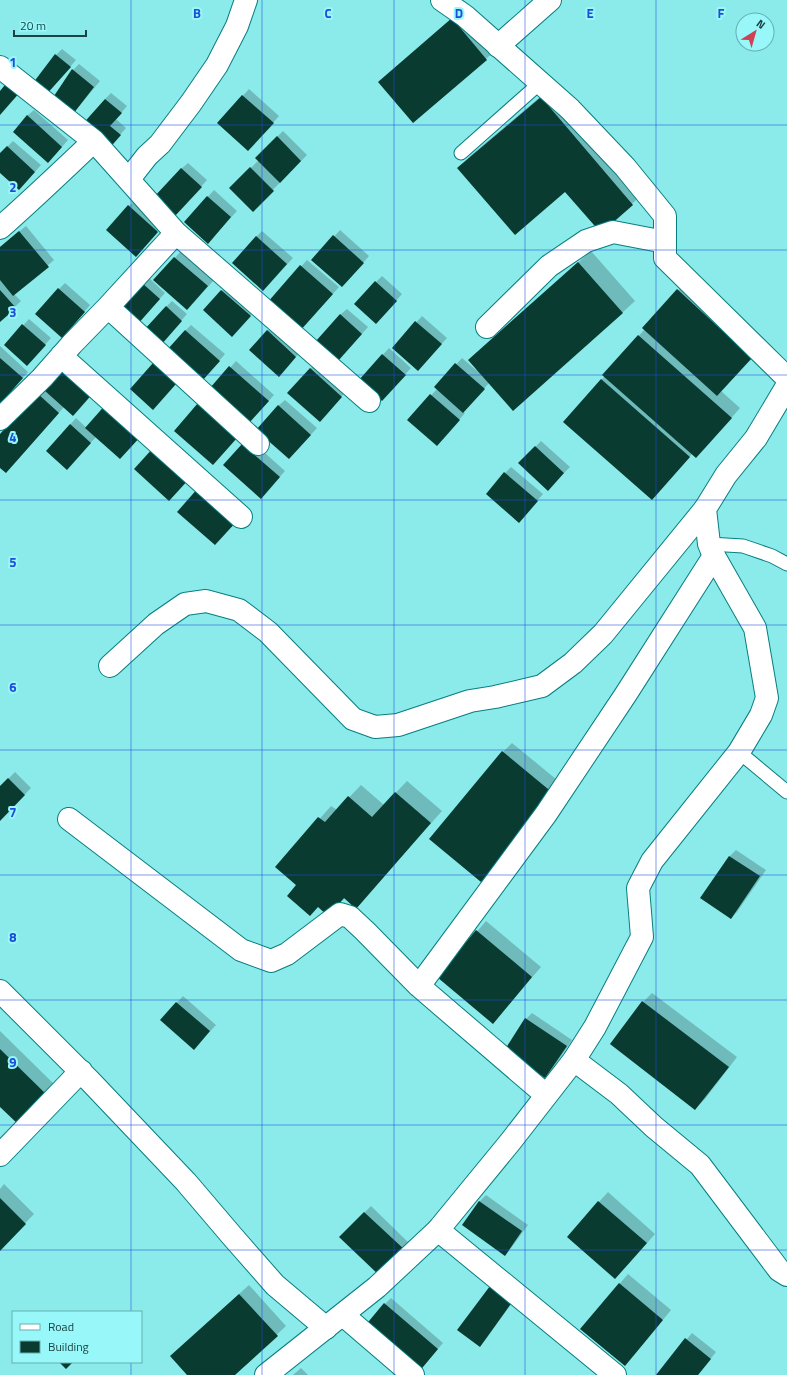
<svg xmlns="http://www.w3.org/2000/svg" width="787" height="1375" viewBox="0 0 787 1375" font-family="'Titillium Web',sans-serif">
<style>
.shadow{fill:#0003}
.building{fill:#093b31}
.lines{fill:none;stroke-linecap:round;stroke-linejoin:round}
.service-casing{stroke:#087e80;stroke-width:15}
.minor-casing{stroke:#087e80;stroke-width:24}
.tertiary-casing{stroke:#087e80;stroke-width:24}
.service{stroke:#fff;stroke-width:13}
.minor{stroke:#fff;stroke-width:22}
.tertiary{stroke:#fff;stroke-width:22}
.grid{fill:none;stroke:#1d4ed8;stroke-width:1;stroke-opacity:0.55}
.grid-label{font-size:13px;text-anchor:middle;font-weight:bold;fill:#1d4ed8;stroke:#98f7f8;stroke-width:4;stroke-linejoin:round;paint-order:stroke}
</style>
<rect width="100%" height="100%" fill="#8beaea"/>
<!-- shadow -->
<path class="shadow" d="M461,10l35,40 -82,72 -35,-40z
M62,49l14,11 -25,29 5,-34z
M79,64l21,17 -30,36 3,-47z
M553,86l92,106 -44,40 -36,-41 -106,-23 11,-12z
M249,89l30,27 -25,28 -36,-21z
M111,93l16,13 -11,13 10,9 -13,15 -8,-44z
M34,110l34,30 -14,16 -27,-40z
M283,131l24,24 -54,55 -23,-22 29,-28 -3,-2z
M13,141l28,24 -16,18 -25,-12v-17z
M188,163l19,17 -26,29v-40z
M214,190l23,21 -23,25 -29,-14z
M135,200l28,25 -21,24 -13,-43z
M26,226l28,34 -40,34 7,7 -21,20v-74z
M340,230l29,26 -21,24 -35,-20z
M262,231l31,27 -24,26 -13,-47z
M181,251l33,29 -21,23 -38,-23z
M591,251l44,50 -12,11 -110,97 -24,-26 -26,29 2,1 -22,26 -34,-20 28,-30 -2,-2 27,-29 14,12 1,-1 -8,-9z
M307,260l32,27 -34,38 -37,-22z
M382,276l20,18 -20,23 -6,-35z
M149,278l16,15 -22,24 -22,-9z
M687,281l73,67 -39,43 19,17 -35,40 -13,6 -40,45 -51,-119 4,-4 -2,-1 42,-46 -2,-2z
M65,283l25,22 -22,26 -9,-42z
M228,284l28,25 -18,20 -34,-19z
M172,301l15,13 -20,23 -1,-30z
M347,309l21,18 -24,27 -4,-39z
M422,316l25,22 -23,25 -30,-16z
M29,319l22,19 -18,20 -28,-13z
M191,325l34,29 -17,20 -23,-43z
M274,325l28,25 -17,19 -18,-38z
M0,346l28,26 -28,31z
M389,348l22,20 -23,25 -28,-13z
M236,361l38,34 -18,20 -44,-27z
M316,363l31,27 -21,25 -16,-46z
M44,388l20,19 -52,59 -12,1v-31z
M285,400l32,28 -22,24 -17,-46z
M76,418l20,19 -23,25 -26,-11z
M248,438l37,33 -18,20 -43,-26z
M541,441l29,26 -22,22 -28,-26z
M511,467l32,27 -18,21 -20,-42z
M512,743l50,41 -72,88 -9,9 22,-129z
M15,772l16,16 -31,32v-33z
M407,781l35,30 -86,96 -11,-9 -17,17 -51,-48 54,-61 6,4 24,-25 23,20z
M736,850l30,20 -29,42 -6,6 -29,-20 28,-42z
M486,921l55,46 -48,56 -55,-46z
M652,993l85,64 -32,42 -10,10 -52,-107z
M183,996l33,29 -16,17 -39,-22z
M532,1013l40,27 -21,31 -6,6 -19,-58z
M0,1031l57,56 -37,38 -20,-20z
M4,1184l30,30 -34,35v-60z
M608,1192l47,42 -31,35 -56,-33z
M486,1195l42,30 -17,23 -6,7 -41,-30 16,-24z
M371,1206l40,39 -30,31 -41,-39z
M628,1274l43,36 -37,45 -52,-27z
M249,1285l37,41 -52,49h-45l-8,-28z
M520,1292l-34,47 -7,6 -21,-15z
M391,1298l52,45 -19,22 -39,-61z
M692,1333l24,19 -18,23h-41z
M301,1368l7,7h-15z"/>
<!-- building -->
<path class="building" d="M452,18l35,42 -74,63 -35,-41z
M55,54l16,13 -26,29 -15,-9z
M72,69l22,18 -24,31 -20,-16z
M9,80l12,11 -21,24v-24z
M242,95l32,28 -26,28 -31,-28z
M541,97l92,108 -32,28 -36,-41 -50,43 -58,-67z
M105,99l17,14 -12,13 11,9 -14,16 -27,-24z
M27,115l35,32 -14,16 -35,-31z
M277,136l24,25 -21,22 -25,-25z
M7,146l28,26 -16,18 -19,-17v-20z
M250,167l24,24 -21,21 -24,-24z
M181,168l21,19 -27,29 -21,-19z
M207,196l24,21 -23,27 -24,-22z
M128,205l30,27 -22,25 -30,-27z
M19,231l30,36 -36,29 -13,-16v-33z
M333,235l31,28 -22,24 -31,-27z
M256,236l31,28 -24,27 -31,-28z
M174,257l34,29 -21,24 -34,-30z
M578,262l45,51 -110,98 -45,-51z
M300,265l33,29 -34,38 -32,-29z
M375,281l22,20 -21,23 -22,-20z
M142,283l18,16 -23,26 -18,-17z
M58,288l27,24 -23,26 -27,-24z
M677,289l75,69 -35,38 -75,-68z
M0,290l16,18 -16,14z
M221,290l30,26 -19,21 -29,-27z
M166,306l16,15 -21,24 -17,-15z
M340,314l22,20 -24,27 -22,-20z
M415,321l27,23 -24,27 -26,-23z
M22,324l24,21 -19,21 -23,-21z
M185,330l35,31 -18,20 -35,-31z
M267,330l29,27 -17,20 -30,-27z
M638,335l94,83 -36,40 -94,-83z
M382,354l24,21 -24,26 -23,-21z
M0,358l23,20 -23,26z
M153,363l23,21 -23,26 -23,-21z
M455,363l30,26 -22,24 -29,-26z
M65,365l30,26 -22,25 -29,-26z
M229,366l40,35 -19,21 -40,-34z
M310,368l32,29 -22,25 -33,-29z
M601,379l89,78 -38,43 -89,-78z
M37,393l22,20 -53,60 -6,-5v-34z
M430,394l30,26 -23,26 -30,-26z
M107,403l35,32 -22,24 -35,-31z
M198,403l39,35 -24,27 -39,-34z
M278,405l33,30 -22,24 -33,-29z
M70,424l21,19 -24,27 -21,-19z
M242,444l38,33 -19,22 -38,-34z
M535,446l29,27 -16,18 -30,-28z
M154,447l36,31 -21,23 -35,-32z
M504,472l34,29 -19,22 -33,-29z
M199,487l38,34 -22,24 -38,-33z
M502,751l52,43 -73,88 -52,-43z
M8,778l17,17 -25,26v-35z
M395,792l36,31 -75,86 -12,-11 -16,18 -10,-9 -8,9 -23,-20 9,-11 -21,-18 43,-50 7,5 23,-26 24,21z
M729,856l31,20 -29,43 -31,-21z
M476,930l56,47 -39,47 -56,-47z
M642,1001l87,66 -34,43 -85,-66z
M176,1002l34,29 -16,19 -34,-30z
M525,1018l42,28 -22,32 -41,-27z
M0,1049l49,48 -29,29 -20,-19z
M0,1198l26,26 -26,27z
M479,1201l43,30 -17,25 -43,-31z
M598,1201l49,42 -32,36 -48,-42z
M364,1212l42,39 -25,26 -42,-40z
M493,1282l22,16 -35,49 -23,-17z
M619,1283l44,37 -38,46 -45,-37z
M239,1294l39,42 -43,39h-48l-17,-19z
M384,1303l54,46 -20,24 -54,-46z
M685,1338l26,21 -13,16h-42z
M59,1362h14l-7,7z"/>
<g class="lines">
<defs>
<path id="service" d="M461,153l79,-70
M709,544l34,2 29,10 15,8
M739,752l48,40"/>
<path id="minor" d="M498,46l52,-46
M0,67l94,74 82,92 193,168
M129,179l18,-23 13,-12 31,-41 26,-38 20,-39 9,-26
M0,228c32,-28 63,-58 94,-87
M108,307l150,137
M487,327l62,-61 37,-25 27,-9 52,10
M61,356l180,161
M0,419l42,-41 30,-34 36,-37 68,-74
M110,666l46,-42 29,-20 21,-3 33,9 29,22 85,87 22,8 23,-2 72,-24 25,-4 47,-11 31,-23 30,-29 102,-125
M69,819l172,131 30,11 16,-7 53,-40 10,3 15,14 54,55 127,109
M419,986l127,-172 80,-120 88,-138
M0,991l90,90 96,101 46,54 43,49 51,43
M574,1060l45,34 35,33 46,38 79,105 8,5
M0,1155l81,-84
M438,1230l177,145
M343,1315l70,60"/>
<path id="tertiary" d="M442,0l23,16 105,93 55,58 40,49v42l122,120
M266,1375l111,-88 61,-57 73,-89 63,-81 21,-33 47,-90 -4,-49 14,-27 87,-109 22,-37 6,-17 -12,-70 -41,-72 -5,-12 -4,-35 21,-34 30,-37 31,-52"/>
</defs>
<!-- service casing -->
<use href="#service" class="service-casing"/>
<!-- minor casing -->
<use href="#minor" class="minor-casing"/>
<!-- tertiary casing -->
<use href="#tertiary" class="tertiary-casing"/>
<!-- service -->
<use href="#service" class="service"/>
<!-- minor -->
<use href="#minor" class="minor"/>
<!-- tertiary -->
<use href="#tertiary" class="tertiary"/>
</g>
<!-- grid -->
<path class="grid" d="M131,0v1312M262,0v1375M394,0v1375M525,0v1375M656,0v1375M0,125h787M0,250h787M0,375h787M0,500h787M0,625h787M0,750h787M0,875h787M0,1000h787M0,1125h787M0,1250h787M131,1362v13"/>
<g class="grid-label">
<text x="197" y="18">B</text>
<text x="328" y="18">C</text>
<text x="459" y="18">D</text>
<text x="590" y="18">E</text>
<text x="721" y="18">F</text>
<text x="13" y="67">1</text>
<text x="13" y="192">2</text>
<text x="13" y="317">3</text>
<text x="13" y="442">4</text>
<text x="13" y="567">5</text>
<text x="13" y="692">6</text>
<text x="13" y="817">7</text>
<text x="13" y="942">8</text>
<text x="13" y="1067">9</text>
</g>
<!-- legend -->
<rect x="12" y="1311" width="130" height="52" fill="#98f7f8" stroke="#66afb0"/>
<rect x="20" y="1324" width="20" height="6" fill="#ffffff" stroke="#66afb0"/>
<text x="48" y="1331" font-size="12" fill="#1b4344">Road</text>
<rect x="20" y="1341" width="20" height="12" fill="#093b31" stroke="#66afb0"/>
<text x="48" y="1351" font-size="12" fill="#1b4344">Building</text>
<!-- north arrow -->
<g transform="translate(755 32) rotate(37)"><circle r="19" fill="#98f7f8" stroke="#66afb0"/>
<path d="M0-3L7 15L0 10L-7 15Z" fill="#d14156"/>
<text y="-6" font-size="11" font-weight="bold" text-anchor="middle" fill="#1b4344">N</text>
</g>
<!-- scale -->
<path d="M14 30v6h72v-6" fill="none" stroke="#1b4344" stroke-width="2"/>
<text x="20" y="30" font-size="12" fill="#1b4344" stroke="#98f7f8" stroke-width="3" paint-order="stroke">20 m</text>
</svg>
